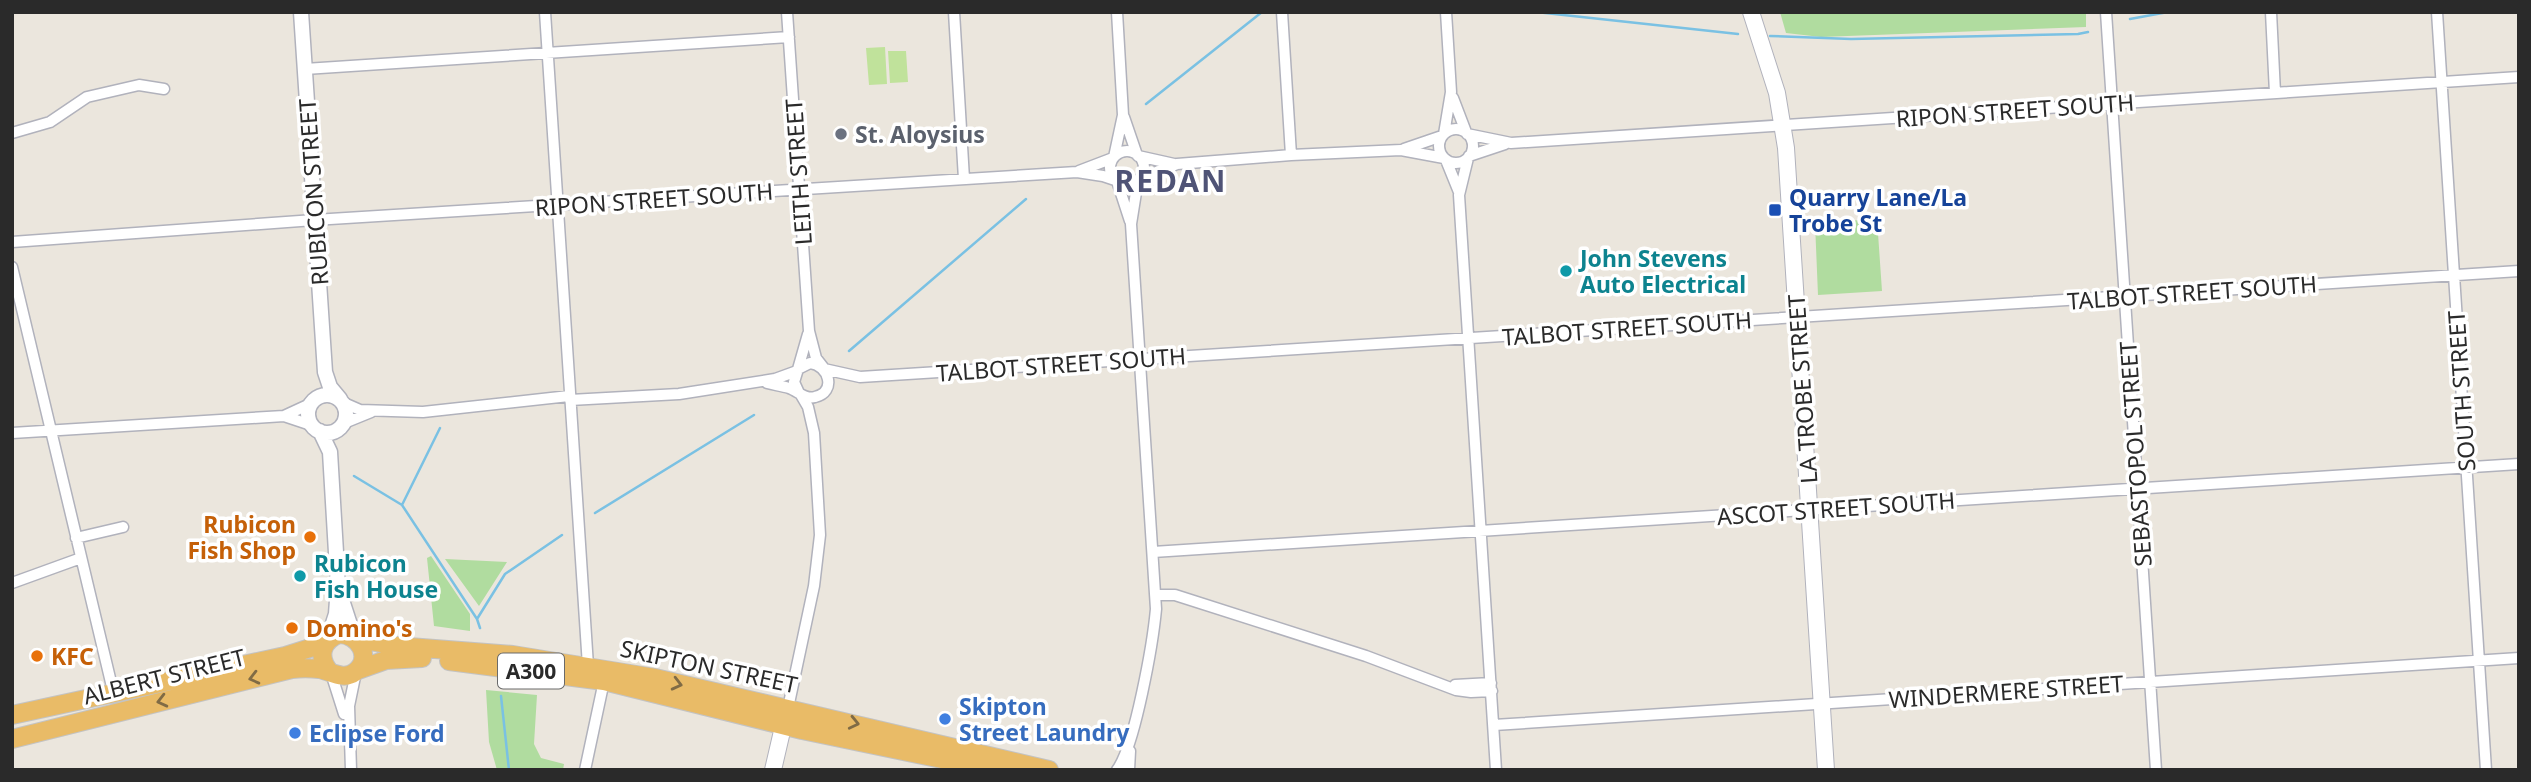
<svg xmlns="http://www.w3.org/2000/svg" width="2531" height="782" viewBox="0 0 2531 782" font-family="'Noto Sans',sans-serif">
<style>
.green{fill:#b0dc9f}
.pitch{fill:#c0e29b}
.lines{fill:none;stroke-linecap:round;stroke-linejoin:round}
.stream{stroke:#7ac1e3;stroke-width:2.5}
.minor-casing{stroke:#b1b2bc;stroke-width:13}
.tertiary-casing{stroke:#b1b2bc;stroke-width:17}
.secondary-casing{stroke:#b1b2bc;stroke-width:18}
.trunk-casing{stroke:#c3c3c3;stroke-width:20}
.minor{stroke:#fff;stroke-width:10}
.tertiary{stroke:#fff;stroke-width:14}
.secondary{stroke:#fff;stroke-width:16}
.trunk{stroke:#e9bb67;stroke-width:18}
.oneway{stroke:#806b45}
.worship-dot{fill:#6b7280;stroke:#fff;stroke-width:2.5}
.transit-dot{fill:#1a4fb4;stroke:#fff;stroke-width:2.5}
.culture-dot{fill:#0f9aa8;stroke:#fff;stroke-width:2.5}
.food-dot{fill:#e8710a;stroke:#fff;stroke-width:2.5}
.shop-dot{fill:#3f7fe0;stroke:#fff;stroke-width:2.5}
.labels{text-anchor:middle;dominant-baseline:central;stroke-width:7;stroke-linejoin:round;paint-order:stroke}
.shield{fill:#fff;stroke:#6a6a6a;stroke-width:2}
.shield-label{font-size:21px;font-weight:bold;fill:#2a2a2a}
.street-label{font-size:23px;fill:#2a2a2a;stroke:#fff}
.worship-label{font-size:23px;font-weight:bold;fill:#5b616d;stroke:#fff;text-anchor:start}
.transit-label{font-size:23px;font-weight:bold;fill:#164399;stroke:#fff;text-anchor:start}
.culture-label{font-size:23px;font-weight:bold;fill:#0d838f;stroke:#fff;text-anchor:start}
.food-label{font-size:23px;font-weight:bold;fill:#c56008;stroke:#fff;text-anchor:start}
.shop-label{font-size:23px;font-weight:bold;fill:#366cbe;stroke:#fff;text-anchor:start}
.district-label{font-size:30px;font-weight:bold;letter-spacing:2px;fill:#4f5376;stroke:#fff}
</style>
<rect width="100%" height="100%" fill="#ebe6dd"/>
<!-- green -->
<path class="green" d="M1780,12h306v15l-265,10 -35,-4z
M1877,219l5,72 -64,4 -3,-72z
M431,556l39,58v17l-36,-5 -7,-68z
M445,559l62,3 -28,44z
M486,690l51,5 -3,49 7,14 23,6 -1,6h-66l-8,-28z"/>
<!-- pitch -->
<path class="pitch" d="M885,47l2,37 -18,1 -3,-37z
M888,51h18l2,31 -18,1z"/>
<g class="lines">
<!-- stream -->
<path class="stream" d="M1536,12l202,22
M2130,19l38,-7
M1770,36l81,3 227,-5 10,-2
M1146,104l116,-92
M849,351l177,-152
M354,476l48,29 75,114
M402,505l38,-77
M595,513l159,-98
M480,628l-3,-9 28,-45 57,-39
M501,696l8,74"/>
<defs>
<path id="minor" d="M545,12l43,654
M787,12l22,319 7,27 7,9
M954,12l10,167
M1282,12l9,143
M2106,12l50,758
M2271,12l4,81
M2437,12l49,758
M305,69l484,-32
M1453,98l13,34
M1124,117l13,38
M1439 146a17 17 0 1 1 34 0a17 17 0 1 1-34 0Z
M12,133l38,-11 37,-25 52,-12 25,4
M1444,134l7,-42 -5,-80
M1467,134l44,9 1008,-66
M1404,149l38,-13
M1110 168a17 17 0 1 1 34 0a17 17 0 1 1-34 0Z
M1138,156l36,8
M1469,156l36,-12
M1114,157l9,-42 -6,-103
M1468,158l-9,37 37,575
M1446,160l13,32
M1079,171l34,-13
M1139,179l38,-15 114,-9 110,-5 43,8
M1117,181l13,40
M12,242l302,-22 763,-48 26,4 12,4
M12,267l102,428
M798,369l10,-35
M824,369l36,8 1659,-106
M767,383c8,2 15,3 22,5 9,3 16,12 26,9 22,-5 14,-32 -5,-34l-12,6 -4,13 5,11
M570,400l109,-6 96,-15 22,-8
M344,403l16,7 63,2 146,-16
M284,416l27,9
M344,423l27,-11
M12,433l272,-17 26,-12
M76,538l47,-11
M1153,552l1366,-88
M12,583l69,-25
M1156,595h19l191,61 90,34 15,2 21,-1
M331,673l13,41
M1455,685l36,-2
M788,708l26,-122 6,-51 -6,-102 -6,-26 -7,-12
M1494,725l1025,-67
M351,770l-2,-64 7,-34
M585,770l19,-89
M1117,770c18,-24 36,-128 39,-161l-25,-385 7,-44
M1129,770l1,-19"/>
<path id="tertiary" d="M301,12l24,360 5,15 10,12
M308 414a19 19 0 1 1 38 0a19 19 0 1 1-38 0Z
M320,431l10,21 8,134 -2,28 -9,28
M341,597l13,40"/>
<path id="secondary" d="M1751,12l26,81 9,55 40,622
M773,770l13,-56"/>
<path id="trunk" d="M355,638l41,8 117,9 142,23 394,92
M449,661l155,20 198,49 193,40
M358,670l28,-10 36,-2
M12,715l273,-59 41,-13
M12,739l280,-70c9,-1 18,-1 27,0 12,2 24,12 36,3 18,-14 4,-38 -16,-38 -17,7 -22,22 -10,37"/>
</defs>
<!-- minor casing -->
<use href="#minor" class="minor-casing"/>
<!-- tertiary casing -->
<use href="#tertiary" class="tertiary-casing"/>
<!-- secondary casing -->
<use href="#secondary" class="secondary-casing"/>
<!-- trunk casing -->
<use href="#trunk" class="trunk-casing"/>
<!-- minor -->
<use href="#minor" class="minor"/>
<!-- tertiary -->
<use href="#tertiary" class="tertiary"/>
<!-- secondary -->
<use href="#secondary" class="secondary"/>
<!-- trunk -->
<use href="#trunk" class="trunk"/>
</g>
<!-- one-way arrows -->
<defs><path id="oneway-chevron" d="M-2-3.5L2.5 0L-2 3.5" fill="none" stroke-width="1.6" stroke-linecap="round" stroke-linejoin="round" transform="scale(1.75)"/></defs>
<g class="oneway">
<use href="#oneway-chevron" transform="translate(254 678) rotate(166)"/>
<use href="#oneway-chevron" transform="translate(677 684) rotate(14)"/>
<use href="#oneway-chevron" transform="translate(162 701) rotate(166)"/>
<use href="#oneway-chevron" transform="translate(854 723) rotate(13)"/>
</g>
<!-- markers -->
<circle class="worship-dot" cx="841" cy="134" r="7"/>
<rect class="transit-dot" x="1768" y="203" width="14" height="14" rx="3.5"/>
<g class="culture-dot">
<circle cx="1566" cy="271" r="7"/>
<circle cx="300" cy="576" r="7"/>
</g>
<g class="food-dot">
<circle cx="310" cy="537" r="7"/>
<circle cx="292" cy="628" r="7"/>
<circle cx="37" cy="656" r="7"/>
</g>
<g class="shop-dot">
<circle cx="945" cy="719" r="7"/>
<circle cx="295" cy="733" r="7"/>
</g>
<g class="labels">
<!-- shield labels -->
<rect class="shield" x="498" y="653.5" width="66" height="35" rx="5"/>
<g class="shield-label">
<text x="531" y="671">A300</text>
</g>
<!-- street labels -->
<g class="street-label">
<text transform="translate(2015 110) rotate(-4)">RIPON STREET SOUTH</text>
<text transform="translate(798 172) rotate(-94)">LEITH STREET</text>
<text transform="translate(313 192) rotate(-94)">RUBICON STREET</text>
<text transform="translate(654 199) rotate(-4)">RIPON STREET SOUTH</text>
<text transform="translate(2192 292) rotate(-4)">TALBOT STREET SOUTH</text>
<text transform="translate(1627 328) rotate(-4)">TALBOT STREET SOUTH</text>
<text transform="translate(1061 364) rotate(-4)">TALBOT STREET SOUTH</text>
<text transform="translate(1802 389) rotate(-94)">LA TROBE STREET</text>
<text transform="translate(2461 391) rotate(-94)">SOUTH STREET</text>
<text transform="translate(2135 454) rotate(-94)">SEBASTOPOL STREET</text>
<text transform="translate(1836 508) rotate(-4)">ASCOT STREET SOUTH</text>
<text transform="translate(709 666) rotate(12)">SKIPTON STREET</text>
<text transform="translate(164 676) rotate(-14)">ALBERT STREET</text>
<text transform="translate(2006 691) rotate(-4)">WINDERMERE STREET</text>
</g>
<!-- worship labels -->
<g class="worship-label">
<text x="855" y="134">St. Aloysius</text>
</g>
<!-- transit labels -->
<g class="transit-label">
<text x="1789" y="197">Quarry Lane/La<tspan x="1789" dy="26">Trobe St</tspan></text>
</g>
<!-- culture labels -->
<g class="culture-label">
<text x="1580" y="258">John Stevens<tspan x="1580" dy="26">Auto Electrical</tspan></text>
<text x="314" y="563">Rubicon<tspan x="314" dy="26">Fish House</tspan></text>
</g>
<!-- food labels -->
<g class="food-label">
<text x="296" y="524" text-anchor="end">Rubicon<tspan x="296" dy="26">Fish Shop</tspan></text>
<text x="306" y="628">Domino's</text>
<text x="51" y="656">KFC</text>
</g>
<!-- shop labels -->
<g class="shop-label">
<text x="959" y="706">Skipton<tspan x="959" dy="26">Street Laundry</tspan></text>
<text x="309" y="733">Eclipse Ford</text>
</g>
<!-- district labels -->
<g class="district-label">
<text x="1171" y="180">REDAN</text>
</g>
</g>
<!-- border -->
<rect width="2531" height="782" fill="none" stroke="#2a2a2a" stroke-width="28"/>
</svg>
